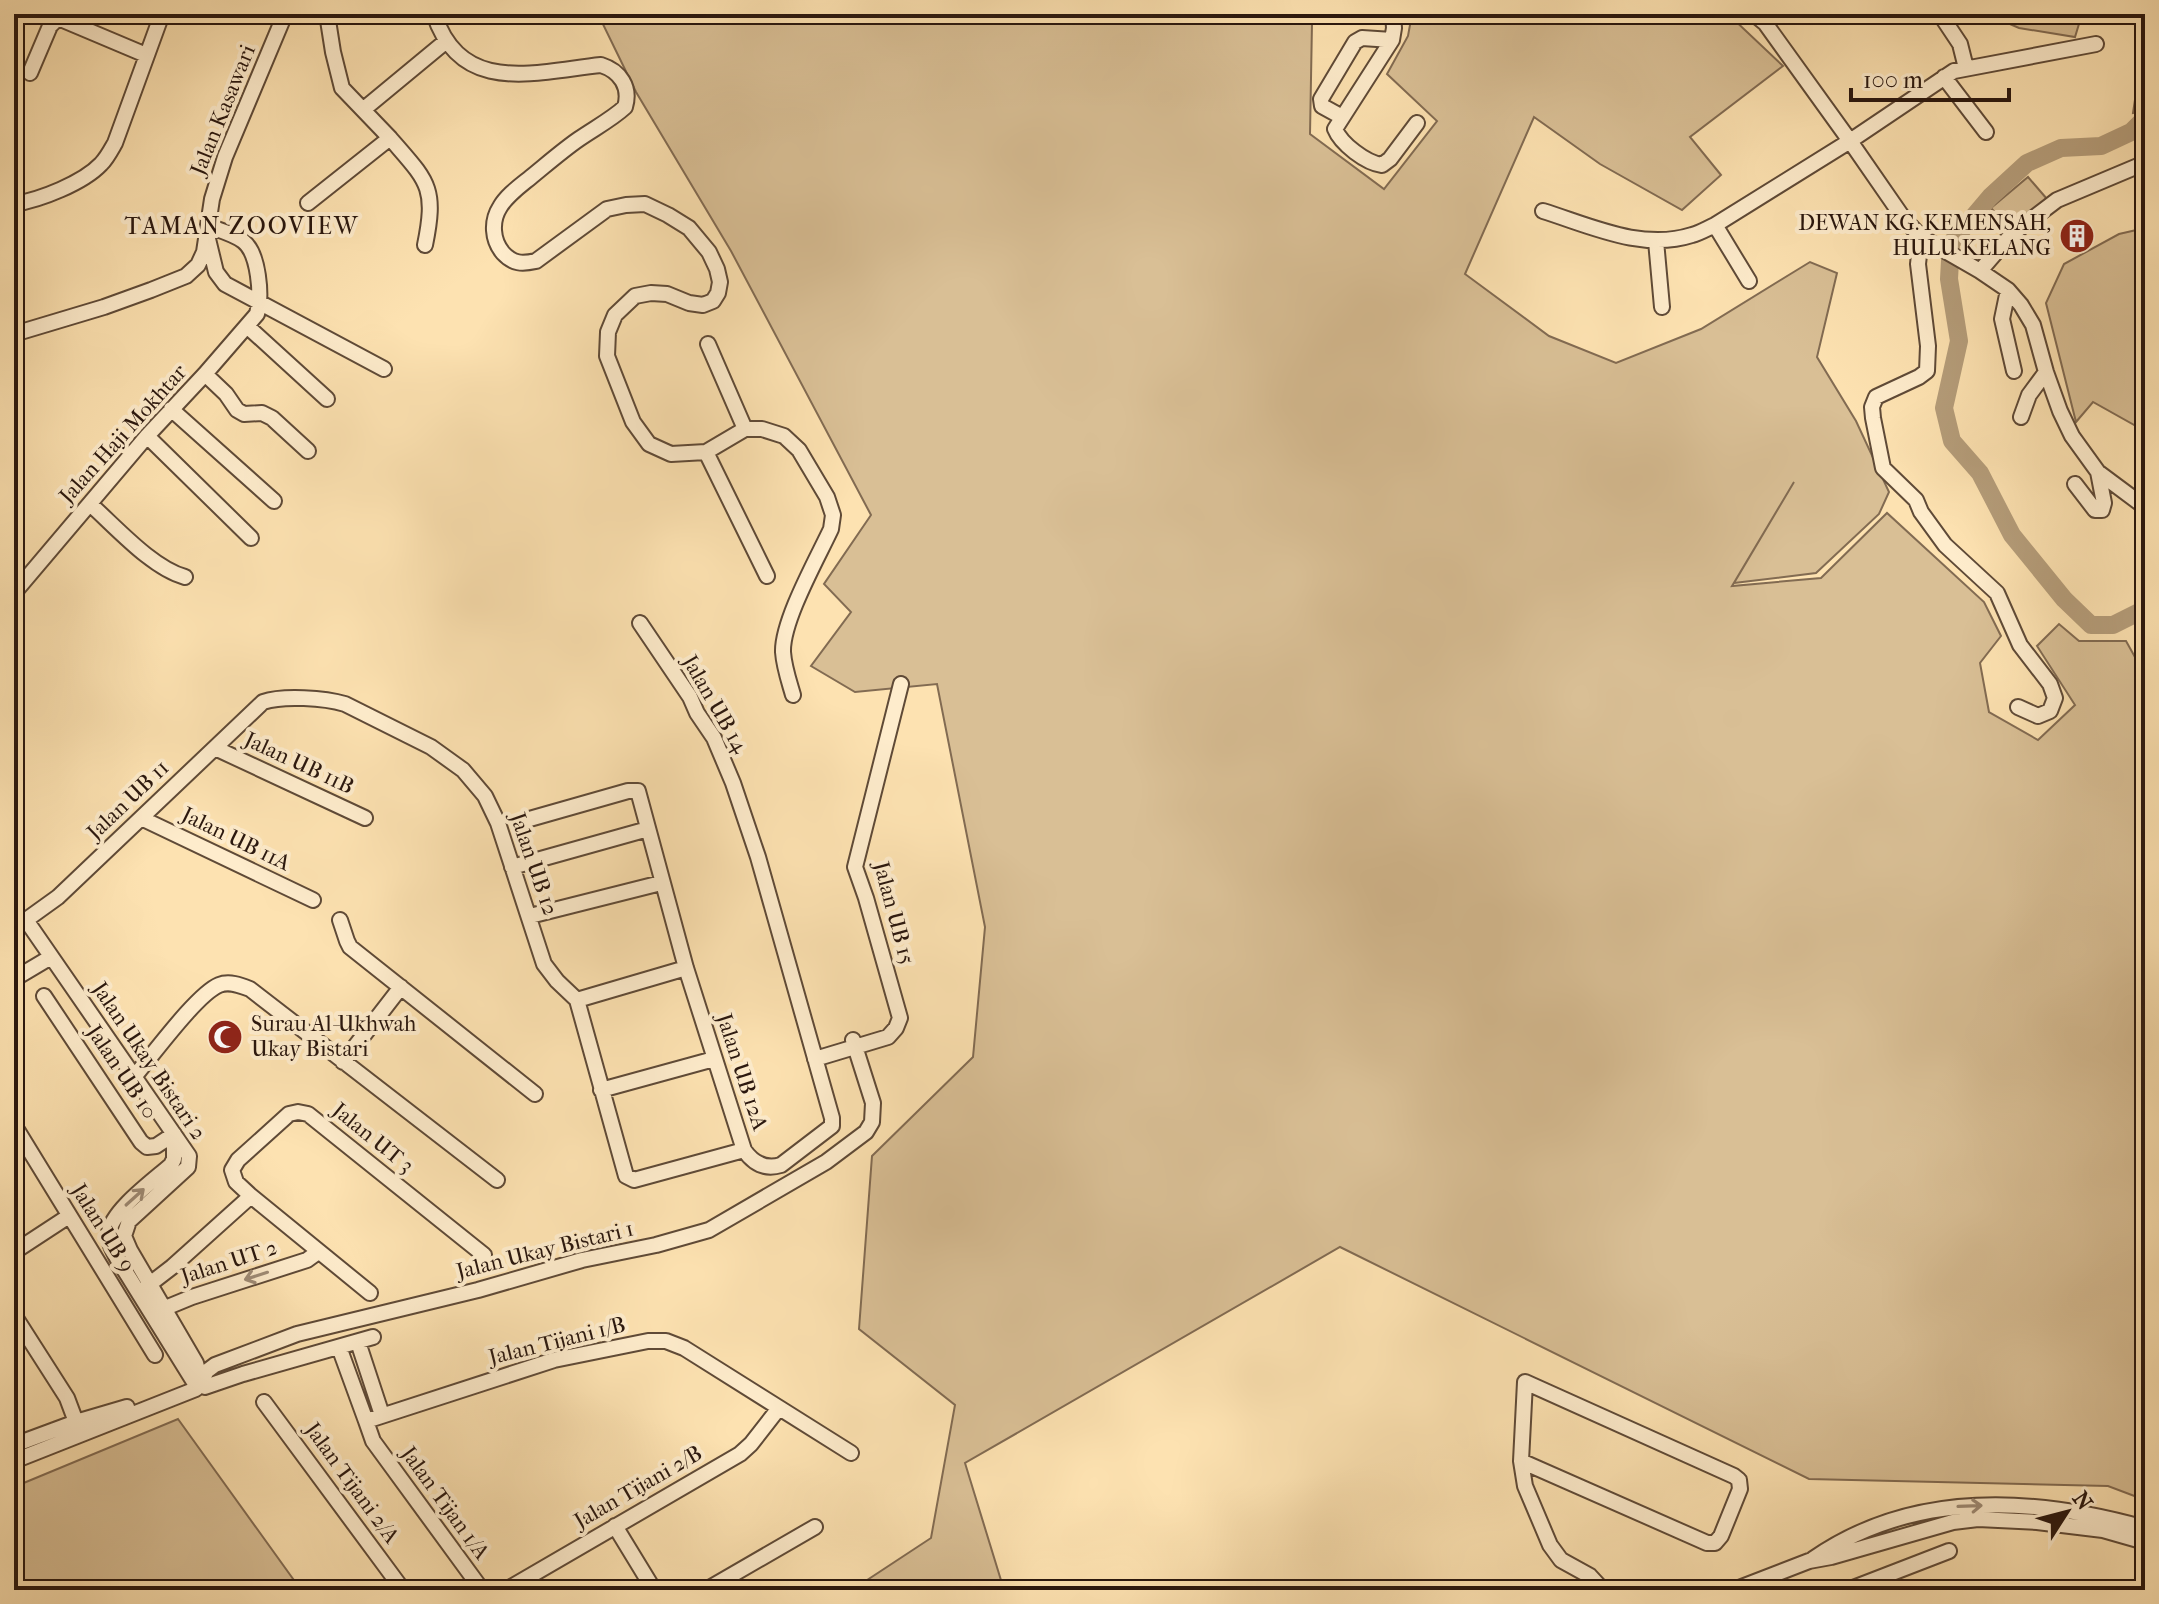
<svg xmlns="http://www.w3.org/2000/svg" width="2159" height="1604" viewBox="0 0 2159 1604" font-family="'IM FELL French Canon',serif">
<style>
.green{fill:#d9bf95;stroke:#826b52;stroke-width:2}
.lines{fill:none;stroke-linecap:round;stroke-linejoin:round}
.river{stroke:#b59d7a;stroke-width:18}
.minor-casing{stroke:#5f4a37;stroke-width:18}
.minor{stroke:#feeccc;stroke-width:14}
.oneway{stroke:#9f8c76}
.labels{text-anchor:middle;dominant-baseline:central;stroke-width:8;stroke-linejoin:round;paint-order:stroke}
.street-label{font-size:22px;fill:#2a170e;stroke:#feeccc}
.poi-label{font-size:22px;fill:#2a170e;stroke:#feeccc;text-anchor:end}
.neighbourhood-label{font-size:24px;letter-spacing:2px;fill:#2a170e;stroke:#feeccc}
</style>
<rect width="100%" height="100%" fill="#fde2b1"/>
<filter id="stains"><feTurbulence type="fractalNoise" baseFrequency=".0025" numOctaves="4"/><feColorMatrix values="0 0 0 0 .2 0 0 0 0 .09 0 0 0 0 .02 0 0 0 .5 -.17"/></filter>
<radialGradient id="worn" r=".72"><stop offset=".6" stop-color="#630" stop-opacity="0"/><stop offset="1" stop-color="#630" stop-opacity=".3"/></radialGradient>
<!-- green -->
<path class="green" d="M598,14h679l35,9 -2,111 74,55 53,-68 -50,-47 21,-38 4,-22h316l55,52 -93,71 31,38 -39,35 -82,-46 -66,-47 -69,157 84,62 67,27 85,-34 109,-67 27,11 -20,84 39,64 33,71 -10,22 -63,59 -82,10 60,-101 -62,104 89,-8 66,-65 97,89 17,34 -21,27 9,49 49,28 37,-35 -38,-59 22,-22 20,17h47l19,34v825l-37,-14 -299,-7 -469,-232 -375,216 39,127h-152l79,-52 24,-133 -96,-76 13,-173 101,-99 12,-130 -48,-243 -82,8 -44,-26 40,-54 -27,-28 47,-69 -140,-264 -95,-159z
M1987,14h95l-7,23 -56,-9z
M2131,14h14v97l-12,2 10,-67z
M2028,177l19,22 -37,31 -19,-22z
M2145,228v203l-52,-29 -17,20 -30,-119 18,-39 55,-30z
M178,1419l123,171h-287v-103z"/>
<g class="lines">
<!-- river -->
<path class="river" d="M2037,14l9,2 8,-2
M2145,118l-14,14 -30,14 -40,2 -34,15 -37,34 -39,46 -2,36 10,62 -15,67 8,33 28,32 32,62 52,64 27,26h22l32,-16"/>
<defs>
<path id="minor" d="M434,14c27,82 100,58 167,51 19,6 30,22 24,42 -13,12 -30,21 -46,32 -16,11 -32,25 -48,38 -11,9 -24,18 -31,30 -9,14 -8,33 3,46 10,11 19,11 33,8l71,-52 19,-4 19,-1 23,11 21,13 20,24 8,17 3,13 -2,11 -5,8 -10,4 -14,-2 -22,-9 -16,-1 -16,3 -20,19 -7,17 -1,24 26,66 16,22 22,10 35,-2 39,-23h17l22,7 15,14 28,47 6,18 -2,14c-14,30 -49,92 -48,123 1,15 6,29 10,43
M1393,14l1,14 -2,12 -57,89c6,15 31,34 47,36l8,-6 27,-36
M1754,14l11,9 85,118 54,78 17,18 59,34 28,19 13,15 12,20 13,47 14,39 12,25 26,36 47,35
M1940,14l20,30 6,24
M30,73l20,-47 6,-6h7l83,35
M1944,77l42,55
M364,109l81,-67
M1342,117l-20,-11 -1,-7 34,-57 7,-4 30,2
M390,138c37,43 47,48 35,107
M308,203l82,-65 -48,-50 -9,-36 -6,-38
M14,204c26,-4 69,-21 87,-40 6,-6 10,-14 14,-21l47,-129
M1543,211c48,15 99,40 149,24 8,-2 16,-7 23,-10l135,-84 104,-70 142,-27
M1715,225l34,56
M1921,237l-3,27 10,82 -1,25 -8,6 -43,20 -4,10 1,11 10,50 33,32 5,12 24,33 52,48 23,52 30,39 5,14 -5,13 -12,5 -20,-9
M208,239l8,33 9,12 159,85
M1656,241l6,66
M1980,271l31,-36 46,-35 88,-37
M2008,290l-6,29 12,52
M247,326l80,73
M14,334l90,-27 47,-17 35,-14 12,-11 6,-13 8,-53 13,-42 60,-143
M708,344l37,85
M205,374l21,20 11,16 7,4 18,-1 10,5 36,33
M171,409l103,92
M2021,417l8,-22 17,-23
M147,436l104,102
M706,452l61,124
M2075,484l20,26h7l2,-7 -6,-31
M90,504c26,23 62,64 95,73
M14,593l133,-157 58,-62 52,-60c5,-18 2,-61 -14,-73 -9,-7 -24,-11 -35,-15
M215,748l150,70
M141,818l172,82
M526,820l102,-29h10l48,177 58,182c9,13 21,20 37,15l51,-39v-8l-74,-261 -25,-74 -19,-45 -17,-25 -7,-16 -50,-74
M512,867l136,-38
M530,916l131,-33
M340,920l7,21 3,6 185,147
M14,979l37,-22
M44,996l97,146 6,5 9,-1 18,-12
M577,1000l109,-32
M815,1059l73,-22 8,-9 4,-10 -34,-120 -11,-31 46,-183
M343,1062l58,-75
M134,1077c18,-21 63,-83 85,-92 10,-4 21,0 31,4l247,191
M601,1090l113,-31
M14,1125l141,230
M174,1134v25l-3,6c-17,15 -60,46 -62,68 -1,9 4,17 8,25l77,124
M14,1252l55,-36
M146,1287l26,-20 79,-71
M370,1293l-119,-97 -15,-14 -4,-12 6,-10 51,-46 9,-2 10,2 176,141
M158,1311l34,-14 115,-37 11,-8
M14,1315l53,83 9,24
M358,1342l24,73
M339,1347l27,74
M200,1379l-4,-16 -66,-113 -6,-14 5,-15 59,-54 1,-11 -163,-236 32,-23 205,-195c20,-7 62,-4 82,2l86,43 32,23 22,26 13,27 46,141 13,17 20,19 49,176 8,4 110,-30
M202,1379l5,-8 8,-6 82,-31 181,-44 104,-30 74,-15 53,-15 117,-68 40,-30 6,-10 1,-19 -20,-63
M205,1387l38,-13 130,-37
M264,1402l139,188
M14,1445l62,-23 51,-15
M14,1461l182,-72
M1521,1461l186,82h8l6,-7 19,-47 -1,-9 -5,-4 -209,-94 -4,79 4,25 25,59 11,15 29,16 13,14
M615,1526l39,64
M1813,1559c99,-69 222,-62 332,-31
M482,1590l-109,-149 -7,-20 188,-61 94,-19h18l18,7 167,105
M506,1590l234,-136 11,-10 28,-36
M706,1590l109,-63
M1734,1590l75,-29 22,-4 122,-35 25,-3 59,3 66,8 42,12
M1848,1590l101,-39"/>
</defs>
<!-- minor casing -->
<use href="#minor" class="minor-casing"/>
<!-- minor -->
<use href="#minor" class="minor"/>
</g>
<!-- one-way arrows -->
<defs><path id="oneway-shaft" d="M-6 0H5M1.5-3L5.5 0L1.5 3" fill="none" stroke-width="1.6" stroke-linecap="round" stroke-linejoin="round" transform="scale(2)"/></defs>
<g class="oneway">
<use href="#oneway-shaft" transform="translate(135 1197) rotate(-42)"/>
<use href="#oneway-shaft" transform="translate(256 1276) rotate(162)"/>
<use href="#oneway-shaft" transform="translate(1970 1506) rotate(-2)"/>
</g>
<!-- icons -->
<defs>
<symbol id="building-disc" viewBox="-11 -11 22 22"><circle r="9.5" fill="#8f2418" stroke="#feeccc"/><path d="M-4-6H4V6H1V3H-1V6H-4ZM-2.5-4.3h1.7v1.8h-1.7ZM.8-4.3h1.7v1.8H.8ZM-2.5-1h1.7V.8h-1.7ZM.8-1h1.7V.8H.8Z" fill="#fff"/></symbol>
<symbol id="mosque-disc" viewBox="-11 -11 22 22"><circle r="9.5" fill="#8f2418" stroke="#feeccc"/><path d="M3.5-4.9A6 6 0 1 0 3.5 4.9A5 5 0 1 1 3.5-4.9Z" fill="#fff"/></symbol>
</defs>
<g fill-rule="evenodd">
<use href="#building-disc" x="2057" y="216" width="40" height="40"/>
<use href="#mosque-disc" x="205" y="1017" width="40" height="40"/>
</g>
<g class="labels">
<!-- street labels -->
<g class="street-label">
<text transform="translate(223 110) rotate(-68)">Jalan Kasawari</text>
<text transform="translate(123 434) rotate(-48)">Jalan Haji Mokhtar</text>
<text transform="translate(715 704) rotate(60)">Jalan UB 14</text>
<text transform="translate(299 763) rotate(25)">Jalan UB 11B</text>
<text transform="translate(128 800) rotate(-44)">Jalan UB 11</text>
<text transform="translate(236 839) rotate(26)">Jalan UB 11A</text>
<text transform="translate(534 864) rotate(71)">Jalan UB 12</text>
<text transform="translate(894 913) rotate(75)">Jalan UB 15</text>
<text transform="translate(149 1061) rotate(56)">Jalan Ukay Bistari 2</text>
<text transform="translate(122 1072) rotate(56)">Jalan UB 10</text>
<text transform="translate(742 1072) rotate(72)">Jalan UB 12A</text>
<text transform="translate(373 1138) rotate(39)">Jalan UT 3</text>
<text transform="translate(103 1228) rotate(58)">Jalan UB 9</text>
<text transform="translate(545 1250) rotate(-14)">Jalan Ukay Bistari 1</text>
<text transform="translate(229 1262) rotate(-18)">Jalan UT 2</text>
<text transform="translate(557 1341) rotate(-14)">Jalan Tijani 1/B</text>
<text transform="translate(352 1483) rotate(54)">Jalan Tijani 2/A</text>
<text transform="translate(638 1487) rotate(-30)">Jalan Tijani 2/B</text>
<text transform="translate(445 1503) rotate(54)">Jalan Tijan 1/A</text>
</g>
<!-- poi labels -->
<g class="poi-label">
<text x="2051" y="223">DEWAN KG. KEMENSAH,<tspan x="2051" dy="25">HULU KELANG</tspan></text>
<text x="251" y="1024" text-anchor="start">Surau Al-Ukhwah<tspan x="251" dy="25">Ukay Bistari</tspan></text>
</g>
<!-- neighbourhood labels -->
<g class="neighbourhood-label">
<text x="242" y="226">TAMAN ZOOVIEW</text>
</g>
</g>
<!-- margin -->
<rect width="2159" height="1604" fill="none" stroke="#fde2b1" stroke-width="48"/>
<rect x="16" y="16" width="2127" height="1572" fill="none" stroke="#2a170e" stroke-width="4"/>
<rect x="24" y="24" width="2111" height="1556" fill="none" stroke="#2a170e" stroke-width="2"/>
<!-- north arrow -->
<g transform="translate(2067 1512) rotate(54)" stroke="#feeccc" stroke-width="6" paint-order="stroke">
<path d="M0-6L14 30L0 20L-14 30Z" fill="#2a170e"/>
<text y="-12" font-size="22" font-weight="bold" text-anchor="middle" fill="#2a170e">N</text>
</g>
<!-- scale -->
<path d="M1851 88v12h158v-12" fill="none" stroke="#2a170e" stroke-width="4"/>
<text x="1863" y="88" font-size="24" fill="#2a170e" stroke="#feeccc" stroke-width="6" paint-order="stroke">100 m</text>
<rect width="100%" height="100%" filter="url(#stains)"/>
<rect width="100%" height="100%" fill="url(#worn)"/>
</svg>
